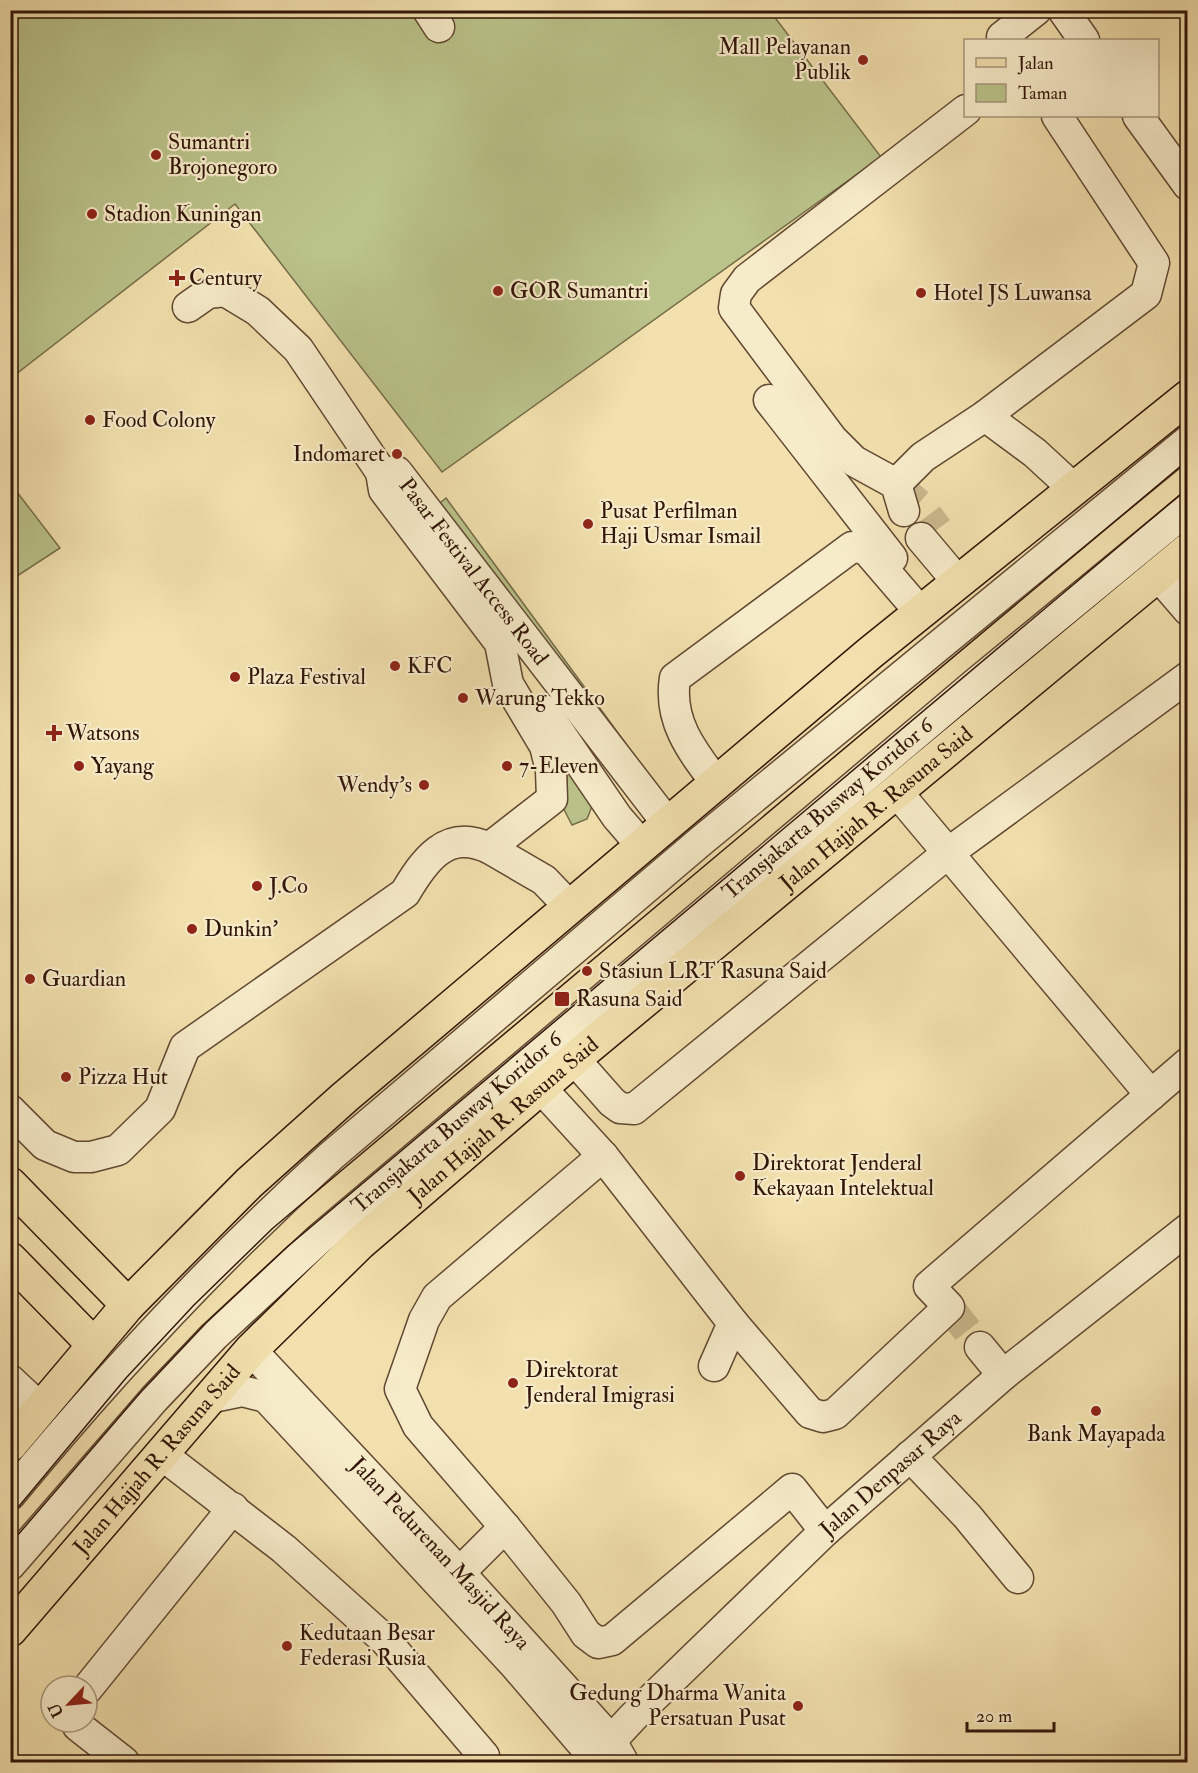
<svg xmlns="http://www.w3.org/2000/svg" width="1198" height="1773" viewBox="0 0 1198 1773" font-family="'IM FELL Double Pica',serif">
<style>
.green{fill:#bac38a;stroke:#766c49;stroke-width:1.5}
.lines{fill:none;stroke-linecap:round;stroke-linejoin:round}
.minor-tunnel{stroke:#cbb88d;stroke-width:30;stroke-dasharray:30 15;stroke-linecap:butt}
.minor-casing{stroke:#614832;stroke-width:33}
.major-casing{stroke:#311508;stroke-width:36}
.minor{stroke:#f7ecca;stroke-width:30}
.major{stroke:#f2e1ae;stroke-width:33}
.tram{stroke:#311508;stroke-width:1.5}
.poi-dot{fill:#8f2418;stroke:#f7ecca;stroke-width:2}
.labels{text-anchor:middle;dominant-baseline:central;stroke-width:4.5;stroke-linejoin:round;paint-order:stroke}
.poi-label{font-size:22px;fill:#311508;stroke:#f7ecca;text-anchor:start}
.street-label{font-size:22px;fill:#311508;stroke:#f7ecca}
</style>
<rect width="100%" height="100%" fill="#f2e1ae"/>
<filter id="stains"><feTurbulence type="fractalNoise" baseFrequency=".00333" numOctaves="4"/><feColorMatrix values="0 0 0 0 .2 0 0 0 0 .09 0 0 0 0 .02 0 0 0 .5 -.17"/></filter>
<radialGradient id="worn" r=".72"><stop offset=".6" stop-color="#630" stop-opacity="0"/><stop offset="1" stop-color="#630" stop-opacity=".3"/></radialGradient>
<!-- green -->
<path class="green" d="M10,11h760l111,146 -439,315 -207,-268 -224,174z
M10,483l50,65 -49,32h-1z
M446,498l189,258 -10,7 -190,-256z
M566,762l28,39 -7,18 -15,6 -15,-29 10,-9z"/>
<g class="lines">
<!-- minor-tunnel -->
<path class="minor-tunnel" d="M896,484l23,20 19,25
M949,1307l31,40"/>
<defs>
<g id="minor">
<path d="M428,10l11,17"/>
<path d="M1063,10l21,30"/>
<path d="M1005,40l-3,-3 34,-27"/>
<path d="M1138,116l50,69"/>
<path d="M188,307l20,-14 17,-2 33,20 40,38 83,123"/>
<path d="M769,400l123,158"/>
<path d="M985,416l50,37 39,36"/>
<path d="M896,484l27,-27 62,-41 161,-122 8,-31 -97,-147"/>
<path d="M904,511l-8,-27 -42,-23 -22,-22 -98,-131 2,-14 11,-15 219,-169"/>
<path d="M921,538l37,44"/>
<path d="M1157,574l31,36"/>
<path d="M544,710l73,107 25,29"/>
<path d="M717,784c-25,-33 -49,-63 -42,-106l177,-131 14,2 55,64"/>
<path d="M896,791l255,304"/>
<path d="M489,848l55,32 26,27"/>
<path d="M574,1059l38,43 8,6 14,1 314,-256 240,-176"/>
<path d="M541,1088l62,68"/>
<path id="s1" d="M10,1110l35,35 29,12h17l27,-7 42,-41 25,-62 220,-154c19,-32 41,-65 84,-45l63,-49 -1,-29 -6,-24 -37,-62 -8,-41 -116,-153 -3,-18h16l271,352"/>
<path d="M733,1323l77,90 13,4 12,-3 114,-107 -20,-21 259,-223"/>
<path d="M980,1347l23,28"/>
<path id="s2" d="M251,1350l208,222 151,167 13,23"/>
<path d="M714,1366l19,-43 -130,-167 -166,141 -13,23 -24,69 18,37 87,101 61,76 20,31 12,9 14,-3 180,-151 33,42"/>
<path d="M10,1380l31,29"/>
<path d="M208,1398l34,-7 24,6 248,267 84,98"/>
<path d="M161,1454l123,95 101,91 99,116"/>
<path d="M910,1456l57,60 51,62"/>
<path d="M10,1495c99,-120 206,-235 321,-339l370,-315 487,-400"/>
<path id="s3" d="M10,1565l144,-166 60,-63 105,-97 656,-555 213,-175"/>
<path d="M446,1586l59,-59"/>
<path d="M87,1689l146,-181"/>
<path d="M77,1722l1,4 46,36"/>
<path id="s4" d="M591,1762l42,-45 192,-186 178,-156 185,-146"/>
</g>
<g id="major">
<path d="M10,1184l118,121"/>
<path d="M10,1259l83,85"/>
<path d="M10,1445l118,-140 121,-122 96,-86 525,-444 318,-256"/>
<path id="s5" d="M10,1630l241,-280 109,-107 214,-184 614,-509"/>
</g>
</defs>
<!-- minor casing -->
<use href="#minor" class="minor-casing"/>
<!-- major casing -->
<use href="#major" class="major-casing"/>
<!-- minor -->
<use href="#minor" class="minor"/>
<!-- major -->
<use href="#major" class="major"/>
<!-- tram -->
<path class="tram" d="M10,1517l116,-139 68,-73 79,-77 915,-768
M10,1544l130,-151 66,-70 81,-76 901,-759"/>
</g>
<!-- markers -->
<g class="poi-dot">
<circle cx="863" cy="60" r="6"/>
<circle cx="156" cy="155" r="6"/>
<circle cx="92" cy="214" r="6"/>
<path d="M174 269h6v6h6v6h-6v6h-6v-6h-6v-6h6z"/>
<circle cx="498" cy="291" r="6"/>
<circle cx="921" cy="293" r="6"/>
<circle cx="90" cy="420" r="6"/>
<circle cx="397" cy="454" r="6"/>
<circle cx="588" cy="524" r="6"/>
<circle cx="395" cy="666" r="6"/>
<circle cx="235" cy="677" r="6"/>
<circle cx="463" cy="698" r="6"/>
<path d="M51 724h6v6h6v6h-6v6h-6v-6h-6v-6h6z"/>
<circle cx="79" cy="766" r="6"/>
<circle cx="507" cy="766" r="6"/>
<circle cx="424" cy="785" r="6"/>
<circle cx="257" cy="886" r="6"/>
<circle cx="192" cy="929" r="6"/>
<circle cx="587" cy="971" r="6"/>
<circle cx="30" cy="979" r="6"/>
<rect x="554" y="991" width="16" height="16" rx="3"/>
<circle cx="66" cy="1077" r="6"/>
<circle cx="740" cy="1176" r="6"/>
<circle cx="513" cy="1383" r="6"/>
<circle cx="1096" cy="1411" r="6"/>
<circle cx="287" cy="1646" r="6"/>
<circle cx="798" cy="1706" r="6"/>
</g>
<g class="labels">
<!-- poi labels -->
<g class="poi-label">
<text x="851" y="47" text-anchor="end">Mall Pelayanan<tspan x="851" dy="25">Publik</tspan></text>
<text x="168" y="142">Sumantri<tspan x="168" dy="25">Brojonegoro</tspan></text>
<text x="104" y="214">Stadion Kuningan</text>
<text x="189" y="278">Century</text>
<text x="510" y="291">GOR Sumantri</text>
<text x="933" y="293">Hotel JS Luwansa</text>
<text x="102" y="420">Food Colony</text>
<text x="385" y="454" text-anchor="end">Indomaret</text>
<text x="600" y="511">Pusat Perfilman<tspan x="600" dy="25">Haji Usmar Ismail</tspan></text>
<text x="407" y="666">KFC</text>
<text x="247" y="677">Plaza Festival</text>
<text x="475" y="698">Warung Tekko</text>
<text x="66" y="733">Watsons</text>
<text x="91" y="766">Yayang</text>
<text x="519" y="766">7-Eleven</text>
<text x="412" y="785" text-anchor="end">Wendy's</text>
<text x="269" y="886">J.Co</text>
<text x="204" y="929">Dunkin'</text>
<text x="599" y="971">Stasiun LRT Rasuna Said</text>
<text x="42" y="979">Guardian</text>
<text x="576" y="999">Rasuna Said</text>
<text x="78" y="1077">Pizza Hut</text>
<text x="752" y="1163">Direktorat Jenderal<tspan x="752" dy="25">Kekayaan Intelektual</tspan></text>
<text x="525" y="1370">Direktorat<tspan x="525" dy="25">Jenderal Imigrasi</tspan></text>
<text x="1096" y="1434" text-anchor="middle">Bank Mayapada</text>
<text x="299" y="1633">Kedutaan Besar<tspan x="299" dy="25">Federasi Rusia</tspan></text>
<text x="786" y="1693" text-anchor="end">Gedung Dharma Wanita<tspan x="786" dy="25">Persatuan Pusat</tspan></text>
</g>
<!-- street labels -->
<g class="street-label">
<text stroke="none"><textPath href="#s1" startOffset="1227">Pasar Festival Access Road</textPath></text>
<text stroke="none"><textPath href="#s3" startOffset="1116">Transjakarta Busway Koridor 6</textPath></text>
<text stroke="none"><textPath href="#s5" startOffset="1197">Jalan Hajjah R. Rasuna Said</textPath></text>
<text stroke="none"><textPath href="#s5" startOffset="711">Jalan Hajjah R. Rasuna Said</textPath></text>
<text stroke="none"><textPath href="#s3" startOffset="630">Transjakarta Busway Koridor 6</textPath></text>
<text stroke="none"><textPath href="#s5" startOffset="225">Jalan Hajjah R. Rasuna Said</textPath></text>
<text stroke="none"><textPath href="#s4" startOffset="416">Jalan Denpasar Raya</textPath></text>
<text stroke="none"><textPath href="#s2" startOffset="278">Jalan Pedurenan Masjid Raya</textPath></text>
</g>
</g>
<!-- margin -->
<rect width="1198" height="1773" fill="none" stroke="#f2e1ae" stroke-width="36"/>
<rect x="12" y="12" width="1174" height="1749" fill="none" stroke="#311508" stroke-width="3"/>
<rect x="18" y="18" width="1162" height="1737" fill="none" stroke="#311508" stroke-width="1.5"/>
<!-- legend -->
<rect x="964" y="39" width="195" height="78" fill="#f7ecca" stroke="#a8967c" stroke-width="1.5"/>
<rect x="976" y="58" width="30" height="9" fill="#f2e1ae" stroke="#a8967c" stroke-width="1.5"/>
<text x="1018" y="69" font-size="18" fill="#311508">Jalan</text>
<rect x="976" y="84" width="30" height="18" fill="#bac38a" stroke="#a8967c" stroke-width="1.5"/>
<text x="1018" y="99" font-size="18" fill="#311508">Taman</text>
<!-- north arrow -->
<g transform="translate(69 1704) rotate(244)"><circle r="28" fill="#f7ecca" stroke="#a8967c" stroke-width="1.5"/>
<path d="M0-4.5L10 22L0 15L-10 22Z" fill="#8f2418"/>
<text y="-9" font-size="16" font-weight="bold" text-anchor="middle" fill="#311508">U</text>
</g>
<!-- scale -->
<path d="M967 1722v9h87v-9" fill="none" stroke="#311508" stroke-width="3"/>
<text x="976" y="1722" font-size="18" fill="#311508" stroke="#f7ecca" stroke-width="4.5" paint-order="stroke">20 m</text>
<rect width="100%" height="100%" filter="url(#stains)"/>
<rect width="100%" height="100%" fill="url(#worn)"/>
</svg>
